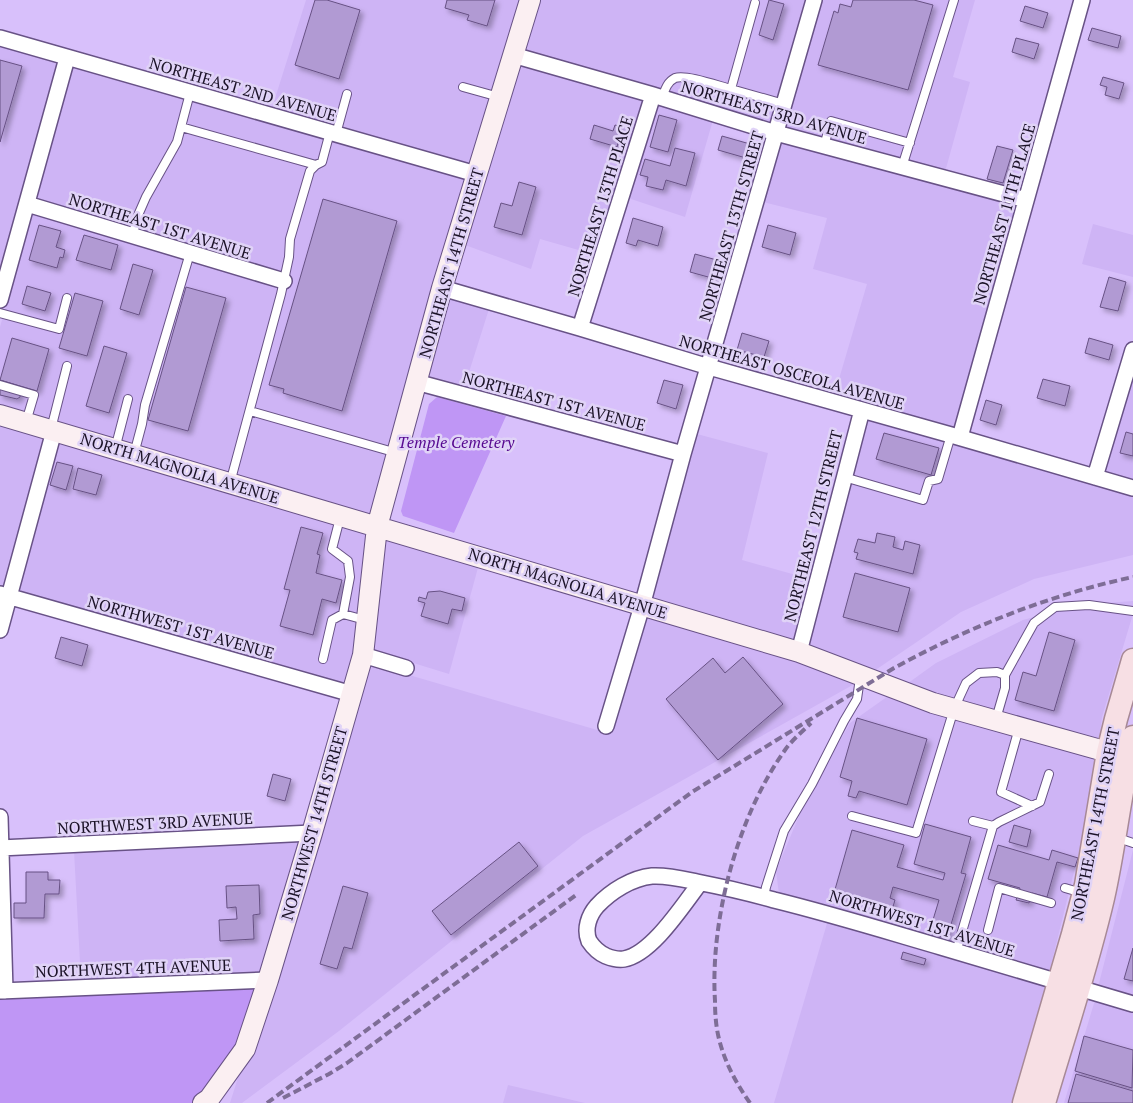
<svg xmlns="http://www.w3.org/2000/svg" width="1133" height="1103" viewBox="0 0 1133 1103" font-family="'PT Serif',serif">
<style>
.built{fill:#ceb4f5}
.green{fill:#bf96f5}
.building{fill:#b19ad3;stroke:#675184;filter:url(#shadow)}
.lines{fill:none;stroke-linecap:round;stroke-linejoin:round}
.lane-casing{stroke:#685286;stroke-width:10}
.street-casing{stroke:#685286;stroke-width:18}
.secondary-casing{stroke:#685286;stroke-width:22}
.primary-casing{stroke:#a78996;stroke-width:25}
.lane{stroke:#fff;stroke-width:8}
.street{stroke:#fff;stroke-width:15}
.secondary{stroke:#fbeff2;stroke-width:20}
.primary{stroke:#f7dfe4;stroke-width:22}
.rail{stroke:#7e6d96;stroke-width:4;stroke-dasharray:8 4;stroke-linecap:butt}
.labels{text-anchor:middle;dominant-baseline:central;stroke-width:5;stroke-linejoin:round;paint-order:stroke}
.street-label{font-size:16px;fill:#1b1227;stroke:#e0d3f7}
.park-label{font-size:16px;font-style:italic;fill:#560890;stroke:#e0d3f7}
</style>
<defs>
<filter id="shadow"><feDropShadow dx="3.5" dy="3.5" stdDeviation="2.5" flood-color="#0004"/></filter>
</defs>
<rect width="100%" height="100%" fill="#d8c0fb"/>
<!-- built -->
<path class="built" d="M306,0h216l-51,165 -199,-57z
M537,0h269l-36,125 -248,-74z
M821,0h154l-22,77 17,5 -25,90 -161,-43z
M0,45l59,17 -59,211z
M518,63l126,36 -48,156 -56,-16 -9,30 -66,-24z
M73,66l394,112 -95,341 -372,-111v-81l32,-115 256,77 4,-12 -257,-77z
M658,103l55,17 -28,97 -57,-19z
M781,141l236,63 -63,225 -120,-33 33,-112 -54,-15 14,-51 -64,-16z
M1093,224l40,11v42l-51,-13z
M447,296l42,13 -25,79 -39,-10z
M1133,376v105l-29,-8z
M867,418l266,76v61l-99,24 -73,33 -90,61 -64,-25z
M0,422l46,13 -42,154 -4,-1z
M697,434l71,19 -26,107 68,19 16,-59 -32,124 -144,-43z
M60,439l310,92 -14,122 -9,33 -329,-93z
M384,535l95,29 -30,110 -78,-24z
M1133,601v13l-31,103 -3,26 -195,-57 32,-23 87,-43 56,-15z
M647,614l150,44 61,24 -275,154 -244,195 -97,72h-12l138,-440 243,71z
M891,694l206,62 -3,35 -45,182 -270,-79 -3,-23 28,-67 46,-81z
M302,840l-40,134 -181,7 -7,-130z
M1133,850v148l-35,-11z
M828,920l218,65 -34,118h-238z
M1095,1000l38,11v92h-69z
M508,1085l77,18h-82z"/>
<!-- green -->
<path class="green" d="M437,397l69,19 -52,117 -51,-17 -2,-5 28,-107z
M258,987l-19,59 -36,48 -11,9h-192v-106z"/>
<!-- building -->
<path class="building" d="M315,0h12l33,10 -21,69 -44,-14z
M447,0h48l-8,26 -20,-6 2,-5 -24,-7z
M769,0l15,4 -11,36 -14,-5z
M853,0h61l19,5 -25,85 -90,-25 16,-54 4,2 2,-9 11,3z
M1025,6l23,7 -5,15 -23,-7z
M1092,28l29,8 -3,12 -30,-8z
M1016,38l23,6 -5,15 -22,-7z
M0,60l22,6 -22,76z
M1103,77l21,6 -5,16 -14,-4 2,-8 -7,-2z
M659,115l18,5 -9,32 -18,-5z
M594,125l19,6 2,-6 7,2 -5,20 -27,-8z
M722,136l28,8 -4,14 -28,-8z
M997,146l16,4 -10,33 -16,-4z
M675,148l20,5 -9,33 -20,-6 -3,10 -17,-4 2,-9 -8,-2 5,-16 25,7z
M519,182l17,5 -14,48 -28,-8 7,-24 11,3z
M323,199l74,22 -55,190 -59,-18 1,-4 -15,-4z
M633,218l30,9 -5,19 -20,-6 -2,6 -10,-3z
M39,225l22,6 -5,16 9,3 -2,8 -3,-1 -3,11 -28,-8z
M768,225l28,8 -6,22 -28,-8z
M84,235l34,10 -7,25 -35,-10z
M695,254l29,8 -5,18 -29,-8z
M133,264l20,6 -14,45 -19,-6z
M1109,277l17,5 -8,29 -18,-4z
M27,286l24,7 -6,18 -23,-7z
M186,287l40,11 -38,133 -40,-11z
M75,293l28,8 -16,55 -28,-8z
M742,333l27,8 -5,16 -27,-7z
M12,338l37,11 -12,42 -37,-11z
M1089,338l24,7 -4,15 -24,-7z
M104,346l23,7 -18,60 -23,-7z
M1043,379l27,7 -5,20 -28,-8z
M0,380l22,7 -2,10 -3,2 -17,-4z
M664,380l19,5 -7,24 -19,-6z
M986,400l16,5 -6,20 -16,-5z
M1126,432l7,2v22l-13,-3z
M884,433l55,15 -8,27 -55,-16z
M57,462l16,4 -7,24 -16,-5z
M78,468l24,7 -6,20 -23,-6z
M301,527l22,6 -6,21 3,1 -4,18 26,7 -6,23 -14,-4 -9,36 -33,-9 10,-36 -6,-1z
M877,533l18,4 -2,10 10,3 2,-9 15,4 -7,29 -57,-15 2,-6 -4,-1 4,-13 17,4z
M855,573l55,15 -12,44 -55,-15z
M440,591l25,7 -3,13 -10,-2 -4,15 -27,-8 4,-13 -7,-2 1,-4 7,2 2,-7z
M1049,632l26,8 -21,71 -39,-11 8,-28 13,4z
M61,637l27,8 -6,21 -27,-8z
M743,657l40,47 -65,56 -52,-61 47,-41 12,15z
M857,718l70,21 -20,66 -48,-14 -3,7 -8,-2 4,-15 -12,-4z
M273,774l18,5 -6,22 -18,-5z
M925,824l46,13 -10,36 5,1 -19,64 -18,-5 10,-33 -46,-13 -3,11 5,2 -3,10 -58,-17 18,-63 52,15 -7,22 46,13 2,-7 -31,-9z
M1014,825l17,5 -4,17 -18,-5z
M519,842l19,24 -87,69 -19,-24z
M998,845l51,15 3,-10 26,8 -3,9 -18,-5 -10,35 -15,-4 -3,10 -13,-3 4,-12 -32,-9z
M26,872h22v8h12l-1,14h-14l-1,24h-30v-15h12z
M259,885l1,29 -7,1 1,24 -34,2 -1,-21 18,-1 -1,-12 -9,1 -1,-22z
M343,886l25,7 -16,56 -8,-2 -7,22 -17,-5z
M1133,948v33l-9,-2z
M903,952l23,7 -2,6 -23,-6z
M1084,1036l49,14 -1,38 -57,-17z
M1076,1074l57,17v12h-65z"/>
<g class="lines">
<defs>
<path id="lane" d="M755,3l-24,86 53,15
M463,87l36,10
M190,93l-9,34 135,38
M662,98c3,-8 5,-16 13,-20 11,-4 44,8 56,11
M336,134l11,-40
M824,146l7,-25 79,22
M902,167l52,-167
M132,236l7,-23 7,-16 31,-55 4,-15
M0,313l59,16 8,-31
M0,385l34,10 -8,27
M250,411l147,42
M51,429l16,-63
M115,449l13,-50
M134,454l8,-30 3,-19 45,-152
M844,477l79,23 6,-19 9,-2 13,-44
M230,483l51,-189 8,-37 1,-18 20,-68 6,-6 6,-3 8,-30
M340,518l-8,31 16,12 2,16 -7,37 22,6
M323,659l9,-39 11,-6
M1005,675l29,-52 21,-16 34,-2 44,6
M1019,728l-18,64 31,14
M852,816l64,17 38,-124 12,-26 13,-10 18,-1 8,3v13l-9,31
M973,821l20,5
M1124,840l9,3
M1065,888l17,5
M764,897l2,-10 18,-56 28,-47 32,-63 13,-22 3,-21
M988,930l11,-42 52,15
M956,952l37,-126 6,-4 41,-20 9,-28"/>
<path id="street" d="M0,38l476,136
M513,55l140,40 123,38 250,67
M27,204l257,77
M442,288l138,40 129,39 242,68 182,53
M0,300l67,-242
M580,328l73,-233
M416,382l267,72
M960,437l122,-437
M1095,477l38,-127
M0,594l352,100
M0,630l54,-199
M799,652l63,-242
M363,655l43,13
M606,726l36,-120 41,-152 131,-454
M0,817l5,174
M0,848l312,-15
M700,883c-17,22 -48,71 -76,76 -6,1 -13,-1 -18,-3 -7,-3 -13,-9 -17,-15 -5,-12 0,-26 8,-35 14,-15 35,-28 55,-30 15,-1 31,3 45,6 26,5 52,11 77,18 57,14 112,31 167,47 64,19 128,38 192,57
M0,991l268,-11"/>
<path id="secondary" d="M0,415l799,237 134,51 189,53
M203,1103l6,-4 36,-50 23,-69 44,-147 51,-178 14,-128 65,-239 88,-288"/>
<path id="primary" d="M1024,1103l49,-169 13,-49 22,-133 8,-33 17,-59
M1044,1103c20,-68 43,-136 59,-205 12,-53 17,-108 30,-161"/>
</defs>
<!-- lane casing -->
<use href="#lane" class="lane-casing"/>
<!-- street casing -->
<use href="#street" class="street-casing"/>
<!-- secondary casing -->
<use href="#secondary" class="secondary-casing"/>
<!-- primary casing -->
<use href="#primary" class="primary-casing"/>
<!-- lane -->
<use href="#lane" class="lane"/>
<!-- street -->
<use href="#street" class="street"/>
<!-- secondary -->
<use href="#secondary" class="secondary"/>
<!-- primary -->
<use href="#primary" class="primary"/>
<!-- rail -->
<path class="rail" d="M283,1098l46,-24 18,-11 229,-168
M267,1103l425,-311 202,-124c75,-41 155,-73 239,-91
M750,1103c-14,-20 -25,-40 -31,-64 -3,-12 -4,-25 -4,-38 -5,-81 22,-184 70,-251 7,-10 17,-18 26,-27"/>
</g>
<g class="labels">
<!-- street labels -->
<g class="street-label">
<text transform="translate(243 89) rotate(16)">NORTHEAST 2ND AVENUE</text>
<text transform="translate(774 112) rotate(16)">NORTHEAST 3RD AVENUE</text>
<text transform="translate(600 206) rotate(-73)">NORTHEAST 13TH PLACE</text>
<text transform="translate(1004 214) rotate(-74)">NORTHEAST 11TH PLACE</text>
<text transform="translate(160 226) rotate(17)">NORTHEAST 1ST AVENUE</text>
<text transform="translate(731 226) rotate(-74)">NORTHEAST 13TH STREET</text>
<text transform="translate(451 263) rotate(-74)">NORTHEAST 14TH STREET</text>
<text transform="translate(792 372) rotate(16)">NORTHEAST OSCEOLA AVENUE</text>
<text transform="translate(554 401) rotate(15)">NORTHEAST 1ST AVENUE</text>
<text transform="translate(180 468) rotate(17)">NORTH MAGNOLIA AVENUE</text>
<text transform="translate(813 526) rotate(-76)">NORTHEAST 12TH STREET</text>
<text transform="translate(568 583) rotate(17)">NORTH MAGNOLIA AVENUE</text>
<text transform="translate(181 627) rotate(16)">NORTHWEST 1ST AVENUE</text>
<text transform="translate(155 823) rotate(-3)">NORTHWEST 3RD AVENUE</text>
<text transform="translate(314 823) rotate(-74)">NORTHWEST 14TH STREET</text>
<text transform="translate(1095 824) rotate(-79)">NORTHEAST 14TH STREET</text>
<text transform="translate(922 923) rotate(17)">NORTHWEST 1ST AVENUE</text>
<text transform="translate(133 968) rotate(-2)">NORTHWEST 4TH AVENUE</text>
</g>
<!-- park labels -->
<g class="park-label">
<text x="456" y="442">Temple Cemetery</text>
</g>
</g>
</svg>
